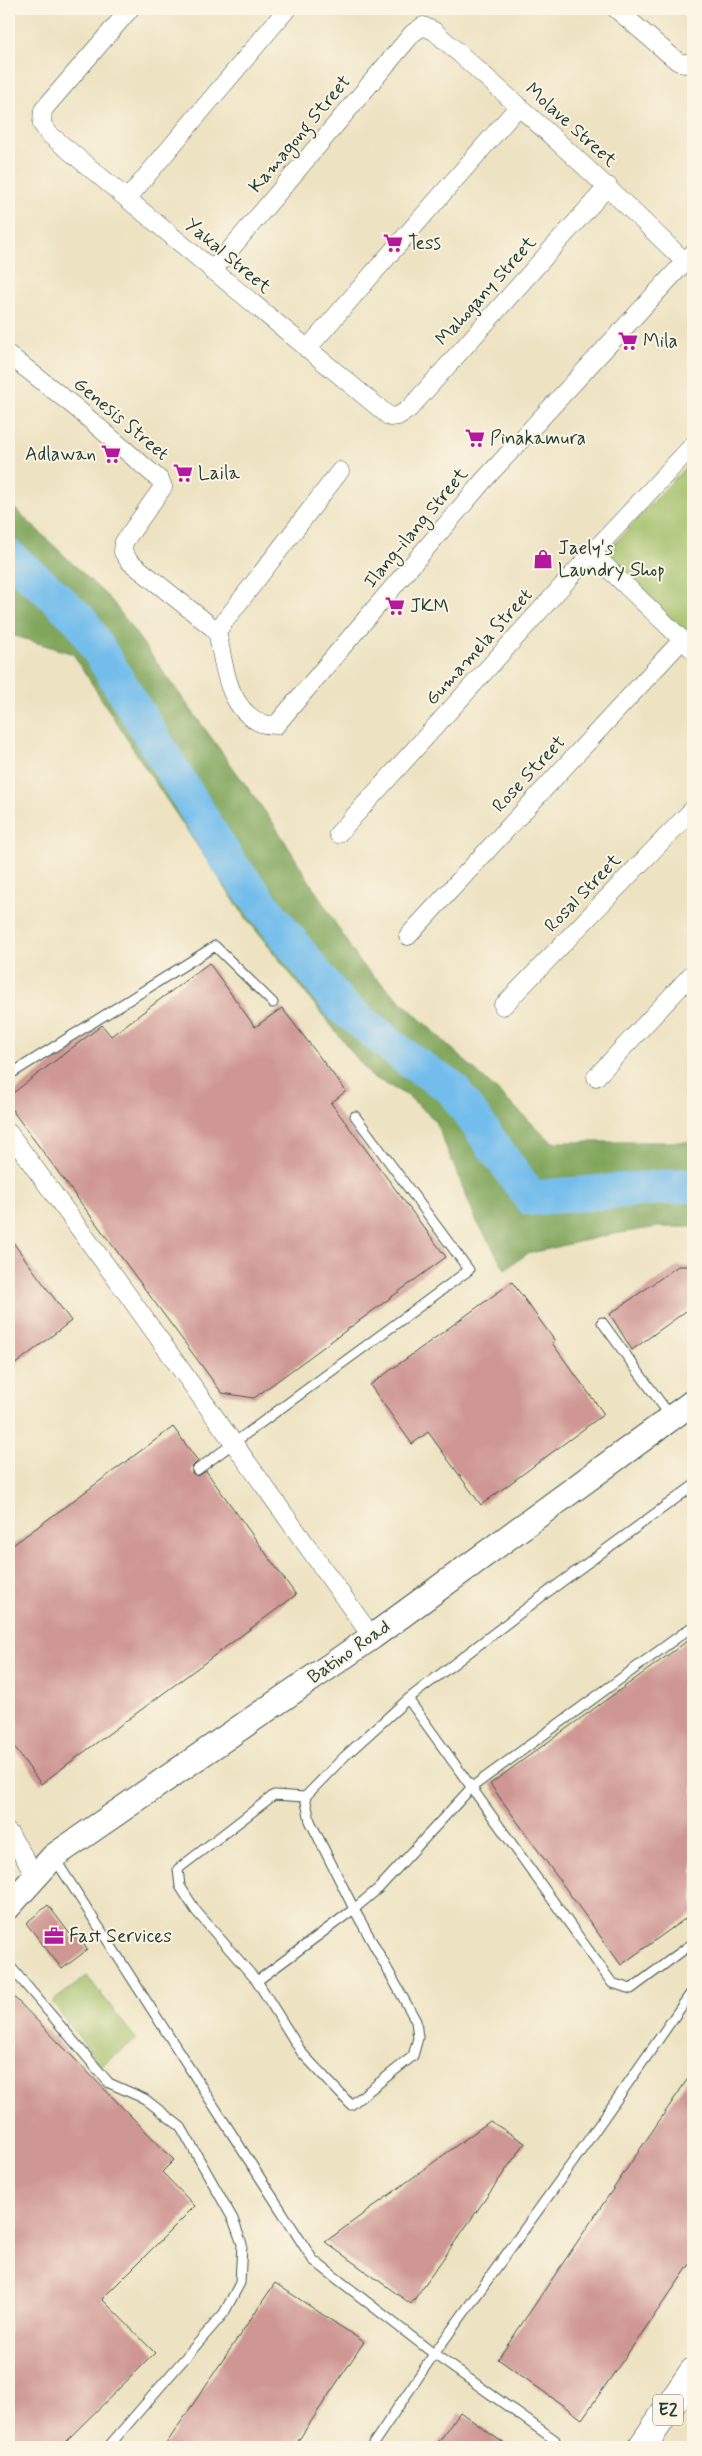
<svg xmlns="http://www.w3.org/2000/svg" width="702" height="2456" viewBox="0 0 702 2456" font-family="Mynerve,sans-serif">
<style>
.green{fill:#a0bf67;stroke:#607e4e}
.forest{fill:#80a65c;stroke:#507248}
.lines{fill:none;stroke-linecap:round;stroke-linejoin:round}
.river{stroke:#73bdec;stroke-width:35}
.building{fill:#cf9794}
.service-casing{stroke:#3e5649;stroke-width:11}
.minor-casing{stroke:#3e5649;stroke-width:19}
.secondary-casing{stroke:#3e5649;stroke-width:27}
.motorway-casing{stroke:#3e5649;stroke-width:29}
.service{stroke:#fff;stroke-width:9}
.minor{stroke:#fff;stroke-width:18}
.secondary{stroke:#fff;stroke-width:25}
.motorway{stroke:#fff;stroke-width:28}
.labels{text-anchor:middle;dominant-baseline:central;stroke-width:4;stroke-linejoin:round;paint-order:stroke}
.shield{fill:#fcf5e5;stroke:#617469;stroke-width:1}
.shield-label{font-size:18px;font-weight:bold;fill:#1f3d34}
.street-label{font-size:19px;fill:#1f3d34;stroke:#fcf5e5}
.poi-label{font-size:19px;fill:#1f3d34;stroke:#fcf5e5;text-anchor:start}
</style>
<rect width="100%" height="100%" fill="#fcf5e5"/>
<filter id="ink" filterUnits="userSpaceOnUse"><feTurbulence type="fractalNoise" baseFrequency=".02" numOctaves="2"/><feDisplacementMap in="SourceGraphic" scale="10" xChannelSelector="R" yChannelSelector="G"/><feConvolveMatrix kernelMatrix="1 2 1 2 8 2 1 2 1" color-interpolation-filters="sRGB"/></filter>
<filter id="wash" filterUnits="userSpaceOnUse"><feTurbulence type="fractalNoise" baseFrequency=".0096" numOctaves="4" result="noise"/><feDisplacementMap in="SourceGraphic" scale="20" xChannelSelector="R" yChannelSelector="G"/><feGaussianBlur stdDeviation="1.12" result="paint"/><feColorMatrix in="noise" values="0 0 0 0 0 0 0 0 0 0 0 0 0 0 0 0 0 1.4 0 .05"/><feComposite in="paint" operator="in"/></filter>
<g filter="url(#wash)">
<rect width="100%" height="100%" fill="#ede2c1"/>
<!-- green -->
<path class="green" d="M693,459v181l-89,-85z
M87,1976l49,63 -35,27 -49,-64z"/>
<!-- forest -->
<path class="forest" d="M9,503l103,98 162,223 86,139 192,179h141v85h-35l-50,8 -81,19 -22,15 -28,-47 -42,-102 -27,-24 -37,-20 -128,-162 -99,-148 -71,-112 -64,-20z"/>
<g class="lines">
<!-- river -->
<path class="river" d="M9,557l38,32 35,33 145,238 114,146 72,57 38,24 80,111 162,-13"/>
</g>
<g id="blocks">
<!-- building -->
<path class="building" d="M209,963l46,64 27,-19 64,83 -15,12 115,154 -192,141 -32,-5 -213,-287v-10l93,-71 9,11z
M9,1237l62,84 -62,48z
M678,1266h15v40l-61,44 -22,-36z
M512,1282l43,59 -3,2 52,71 -123,91 -53,-73 -16,12 -42,-59z
M173,1427l25,34 -6,6v6l6,3 8,-5 90,124 -255,189 -32,-44v-192z
M693,1637v276l-72,52 -131,-181z
M48,1905l25,33 6,-3 8,15 -25,19 -36,-46z
M9,1992l165,168 -12,12 33,34 -93,93 53,54 -95,94h-51z
M693,2071v189l-111,159 -84,-60z
M490,2121l35,22 -114,161 -86,-62z
M275,2283l89,59 -70,105h-130z
M460,2412l49,35h-74z"/>
</g>
</g>
<g filter="url(#ink)">
<use href="#blocks" fill-opacity="0" stroke="#3e5649" stroke-width="1"/>
<g class="lines">
<defs>
<path id="service" d="M9,1075l206,-129 58,57
M602,1322l69,95
M197,1470l272,-200 -114,-154
M408,1699l204,284 19,6 62,-46
M305,1797l5,24 44,88 62,112 2,17 -5,18 -62,49 -49,-52 -45,-72 -61,-70 -16,-25 -2,-17 96,-74 31,2 40,-41 63,-57 141,-108 144,-105
M55,1859l258,401 121,94 121,86
M9,1965l100,118 36,16 36,28 52,92 9,25 -2,39 -16,30 -116,134
M257,1981l97,-72 25,-21 93,-101 221,-161
M371,2447l63,-93 139,-192 120,-172"/>
<path id="minor" d="M130,9l-87,101 -1,14 7,10 341,283 8,-1 11,-7 199,-223
M616,9l61,52 7,3 9,-3
M127,199l160,-190
M212,271l201,-238 10,-7 11,5c86,76 170,151 251,231
M307,349l212,-243
M9,355l66,52 85,73 3,7 -39,55 -1,10 6,9 88,70
M592,553l101,97
M217,631c7,31 9,77 44,92 4,2 11,1 15,2l208,-245 209,-227
M217,631l123,-160
M338,834l254,-281 101,-108
M408,936l274,-296
M503,1006l190,-197
M596,1077l97,-104
M9,1133l116,158 247,346
M9,1833l27,43"/>
<path id="secondary" d="M9,1906l45,-50 318,-219 321,-235"/>
<path id="motorway" d="M642,2447l51,-75"/>
</defs>
<!-- service casing -->
<use href="#service" class="service-casing"/>
<!-- minor casing -->
<use href="#minor" class="minor-casing"/>
<!-- secondary casing -->
<use href="#secondary" class="secondary-casing"/>
<!-- motorway casing -->
<use href="#motorway" class="motorway-casing"/>
<!-- service -->
<use href="#service" class="service"/>
<!-- minor -->
<use href="#minor" class="minor"/>
<!-- secondary -->
<use href="#secondary" class="secondary"/>
<!-- motorway -->
<use href="#motorway" class="motorway"/>
</g>
</g>
<!-- icons -->
<defs>
<symbol id="supermarket-bare" viewBox="-9 -9 18 18"><path d="M-6-5.5h2.5l.6 2H6L4.5 2H-2.5L-4.4-4H-6ZM-1.5 3.2a1.3 1.3 0 1 0 .1 0ZM3 3.2a1.3 1.3 0 1 0 .1 0Z" fill="#b5179e" stroke="#fcf5e5" stroke-width="2.5" paint-order="stroke"/></symbol>
<symbol id="shop-bare" viewBox="-9 -9 18 18"><path d="M-5-2.5h2.3a2.7 3.5 0 0 1 5.4 0H5L5.5 6h-11ZM-1.5-2.5h3a1.5 2.3 0 0 0-3 0Z" fill="#b5179e" stroke="#fcf5e5" stroke-width="2.5" paint-order="stroke"/></symbol>
<symbol id="office-bare" viewBox="-9 -9 18 18"><path d="M-6-3h4V-5.5h4V-3h4V5H-6ZM-1-4.5V-3h2v-1.5ZM-6 0V1H6V0Z" fill="#b5179e" stroke="#fcf5e5" stroke-width="2.5" paint-order="stroke"/></symbol>
</defs>
<g fill-rule="evenodd">
<use href="#supermarket-bare" x="379" y="229" width="28" height="28"/>
<use href="#supermarket-bare" x="614" y="327" width="28" height="28"/>
<use href="#supermarket-bare" x="461" y="424" width="28" height="28"/>
<use href="#supermarket-bare" x="97" y="440" width="28" height="28"/>
<use href="#supermarket-bare" x="169" y="459" width="28" height="28"/>
<use href="#shop-bare" x="529" y="545" width="28" height="28"/>
<use href="#supermarket-bare" x="381" y="592" width="28" height="28"/>
<use href="#office-bare" x="40" y="1922" width="28" height="28"/>
</g>
<g class="labels">
<!-- shield labels -->
<rect class="shield" x="653" y="2394.5" width="30" height="31" rx="4"/>
<g class="shield-label">
<text x="668" y="2410">E2</text>
</g>
<!-- street labels -->
<g class="street-label">
<text transform="translate(571 125) rotate(42)">Molave Street</text>
<text transform="translate(300 134) rotate(-50)">Kamagong Street</text>
<text transform="translate(228 256) rotate(40)">Yakal Street</text>
<text transform="translate(486 291) rotate(-48)">Mahogany Street</text>
<text transform="translate(121 419) rotate(40)">Genesis Street</text>
<text transform="translate(416 528) rotate(-50)">Ilang-ilang Street</text>
<text transform="translate(479 647) rotate(-48)">Gumamela Street</text>
<text transform="translate(529 774) rotate(-47)">Rose Street</text>
<text transform="translate(583 893) rotate(-46)">Rosal Street</text>
<text transform="translate(349 1652) rotate(-35)">Batino Road</text>
</g>
<!-- poi labels -->
<g class="poi-label">
<text x="408" y="243">Tess</text>
<text x="643" y="341">Mila</text>
<text x="490" y="438">Pinakamura</text>
<text x="96" y="454" text-anchor="end">Adlawan</text>
<text x="198" y="473">Laila</text>
<text x="558" y="548">Jaely's<tspan x="558" dy="22">Laundry Shop</tspan></text>
<text x="410" y="606">JKM</text>
<text x="69" y="1936">Fast Services</text>
</g>
</g>
<!-- margin -->
<rect width="702" height="2456" fill="none" stroke="#fcf5e5" stroke-width="30"/>
</svg>
